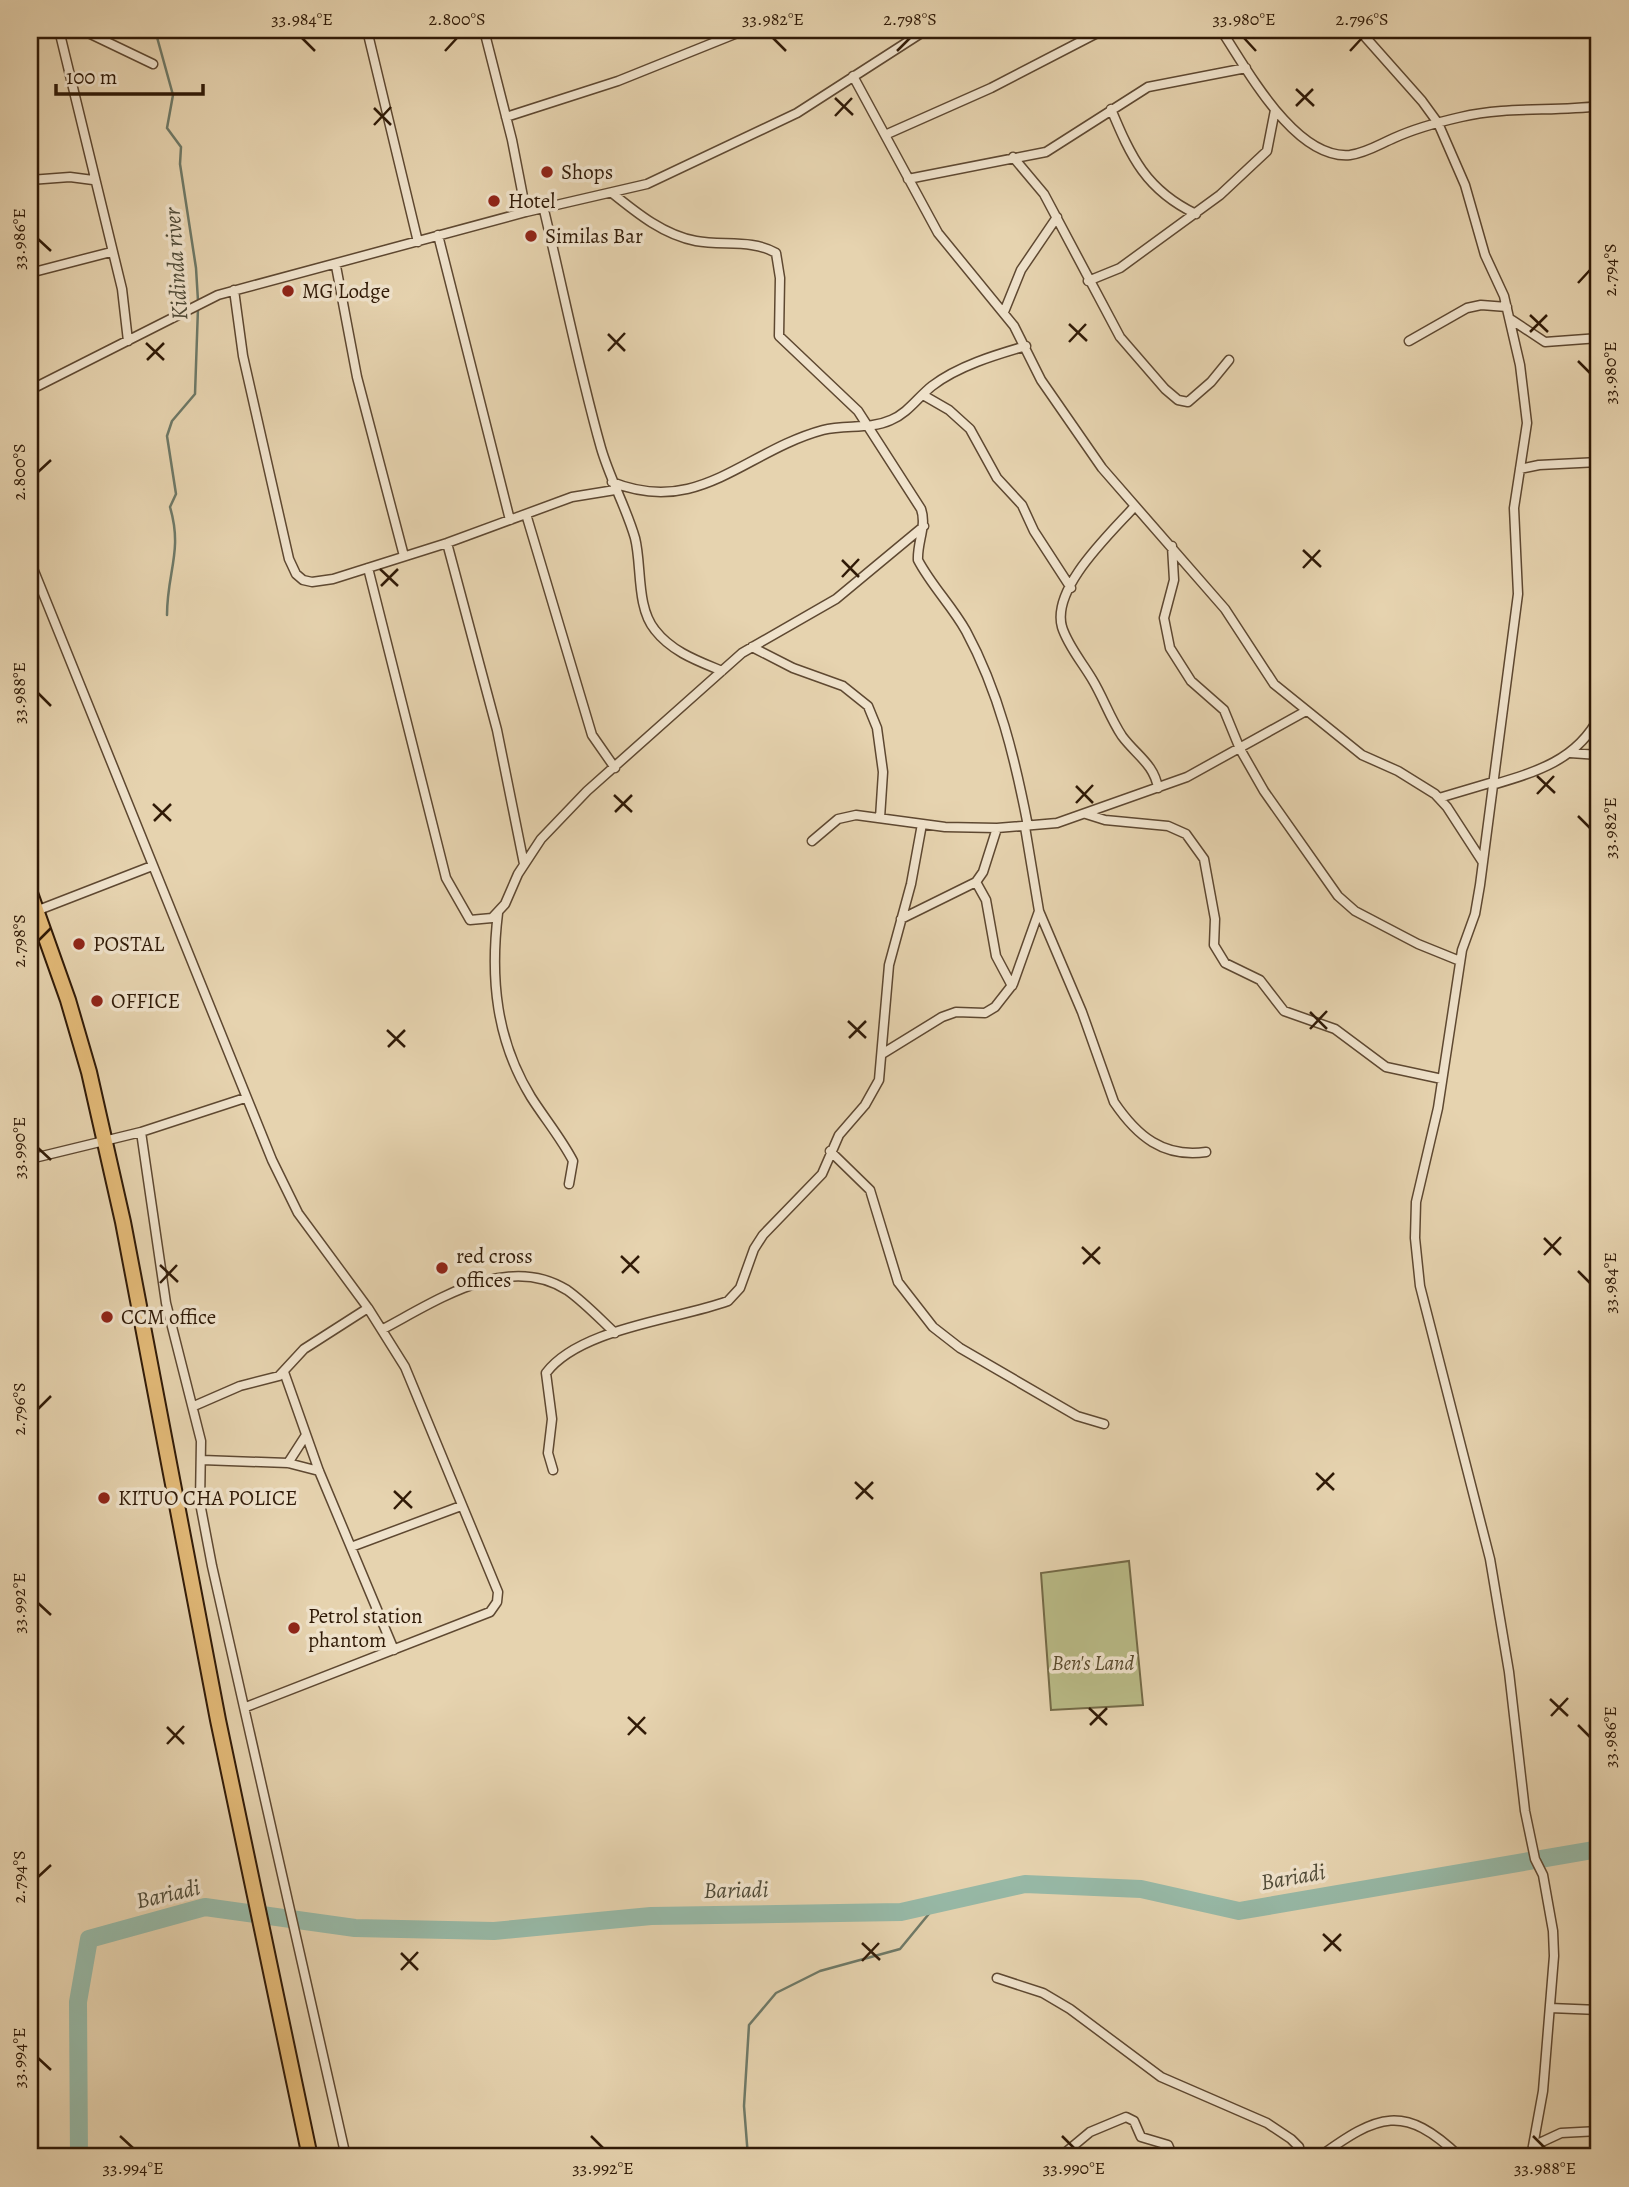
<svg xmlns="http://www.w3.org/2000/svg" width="1629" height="2187" viewBox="0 0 1629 2187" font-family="Alegreya,serif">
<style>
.green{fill:#b9bb87;stroke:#746a47;stroke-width:2}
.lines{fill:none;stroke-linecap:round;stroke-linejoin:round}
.stream{stroke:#6e7967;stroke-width:2.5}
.river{stroke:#97b9a7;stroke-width:18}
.street-casing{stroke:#5e4831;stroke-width:11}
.highway-casing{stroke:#301a07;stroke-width:18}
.street{stroke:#efe2cb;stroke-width:8}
.highway{stroke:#e3ba78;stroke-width:14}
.ticks{fill:none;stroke:#301a07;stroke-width:2.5}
.poi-dot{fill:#8f2418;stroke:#efe2cb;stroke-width:2.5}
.labels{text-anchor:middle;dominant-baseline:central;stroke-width:7;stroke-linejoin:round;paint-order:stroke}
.poi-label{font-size:21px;fill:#301a07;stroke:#efe2cb;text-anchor:start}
.park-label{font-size:21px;font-style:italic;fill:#594a2d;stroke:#efe2cb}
.water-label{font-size:23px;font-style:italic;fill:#4f4a37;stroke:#efe2cb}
.neatline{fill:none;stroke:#301a07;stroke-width:2.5}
.ticks-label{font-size:18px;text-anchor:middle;fill:#301a07}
</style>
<rect width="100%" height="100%" fill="#e6d3af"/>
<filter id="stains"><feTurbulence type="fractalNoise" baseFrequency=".00286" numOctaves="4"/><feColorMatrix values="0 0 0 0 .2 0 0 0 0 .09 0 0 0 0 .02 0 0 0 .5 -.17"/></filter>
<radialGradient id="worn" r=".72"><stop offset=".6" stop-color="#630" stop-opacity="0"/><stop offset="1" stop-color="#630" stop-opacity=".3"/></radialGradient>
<!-- green -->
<path class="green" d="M1129,1561l14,144 -92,5 -10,-137z"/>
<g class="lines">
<!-- stream -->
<path class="stream" d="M155,30l18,65 -6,33 14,19 -1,17 16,104 2,33
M167,615c0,-43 16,-64 3,-108l6,-13 -9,-58 5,-15 23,-27 3,-86
M748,2157l-4,-51 5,-81 27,-32 44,-22 80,-22 37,-45"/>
<!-- river -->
<path class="river" d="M79,2157l-1,-155 11,-63 116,-32 150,21 139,3 157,-15 250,-4 124,-28 116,5 98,22 360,-62"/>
<defs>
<path id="street" d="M59,30l63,259 6,52
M82,30l71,34
M367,30l51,212
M484,30l28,110 14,72
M1221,30c26,39 74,130 129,125 16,-2 30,-11 44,-17 22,-10 45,-16 67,-21 46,-11 92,-5 138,-11
M1359,30l63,71 16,22 27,62 20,70 19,41 16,69 7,58 -13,85 4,86 -38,291 -5,29 -13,36 -24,158 -22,94 -1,36 5,48 70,273 19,113 16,139 10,48 8,16 10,56 1,25 -11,135 -12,66
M853,76l85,157 76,93 27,54 61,88 123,141 49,75 88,71 36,16 37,23 12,13 35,54
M1111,109c20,48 35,81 85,105
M506,117l112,-36 127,-51
M885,135l106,-47 112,-58
M1013,157l31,37 76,143 45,52 13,11 10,2 23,-20 18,-22
M908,179l138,-27 102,-65 98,-19
M30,180l40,-3 23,3
M612,193c26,21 52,42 84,48 27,5 56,-2 80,12l4,25 -1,58 79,75 63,98c6,17 -4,33 -3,51 13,25 34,46 48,71 33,61 49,128 62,195
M544,210c19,79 35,160 57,238 9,31 25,59 34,90 7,27 1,69 20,92 17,22 43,31 67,41
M438,235l72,285
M336,266l21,111 47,179
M30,273l81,-21
M1088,281l32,-13 100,-73 47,-44 8,-41
M234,290l9,66 46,203 7,15 7,6 9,2 21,-3 114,-36 125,-46 43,-7
M1004,312l17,-42 36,-53
M1512,320l33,22 54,-4
M1409,341l58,-33 14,-3 26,2
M30,390l188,-95 308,-83 121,-28 150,-71 129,-83
M923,395l26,15 21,19 27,49 25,27 12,26 37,57
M1520,469l19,-4 60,-3
M612,482c87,35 133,-31 211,-52 22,-6 46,0 68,-10 17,-7 27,-23 41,-34 26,-20 63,-31 94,-40
M1135,506c-24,27 -84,82 -73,121 6,19 20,35 30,52 11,18 18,39 30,57 14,19 32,28 36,52
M526,514l66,221 23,33
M447,543l50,187 27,134
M1172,546l2,34 -10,38 6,30 21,33 33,29 16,39 24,42 74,105 17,15 63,33 42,17
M30,561l242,599 26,53 70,95 37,59 93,225 -1,10 -7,10 -244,95
M368,568l78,310 24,42 22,-2 13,-14 13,-30 23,-35 46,-48 155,-138 94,-54 88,-73
M752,647l41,21 50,18 25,20 9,22 6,44 -3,46
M1570,753l29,2
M1492,785c44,-13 85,-25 107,-68
M1439,798l54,-16
M1086,814l19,6 63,6 18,8 18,25 11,60 -1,26 11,18 35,17 24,31 51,18 51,38 56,12
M812,841l26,-22 18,-4 89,12 52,1 60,-5 130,-46 119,-66
M976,882l10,18 10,56 16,30
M36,911l116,-45
M1039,911l43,101 32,90c23,34 49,56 92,50
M498,913c-8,65 -2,127 33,184 14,22 30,41 42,64l-4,23
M901,919l75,-37 7,-10 14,-44
M882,1054l60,-37 14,-5 29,1 10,-6 18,-23 26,-73 -14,-84
M141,1132l25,171 35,138 -1,62 12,63 134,591
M830,1151l40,39 28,92 35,45 27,21 117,68 27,8
M30,1159l111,-27 104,-34
M383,1329c53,-28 124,-77 184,-39 17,12 33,29 48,43
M284,1372l35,99 75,179
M194,1406l46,-20 39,-10 25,-27 64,-41
M202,1460l86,3 31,8
M288,1463l18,-28
M553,1470l-5,-17 4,-34 -6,-46c34,-45 130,-53 182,-72l12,-13 14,-39 9,-14 59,-61 17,-39 26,-30 14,-25 10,-115 22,-81 11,-60
M351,1547l110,-41
M997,1978l46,15 27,16 91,68 106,46 24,16 8,8 2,10
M1550,2008l49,2
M1533,2146l28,-13 38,-2
M1060,2157l30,-25 36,-15 8,4 7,16 27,8 5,12
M1319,2157c59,-43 85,-54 141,0"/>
<path id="highway" d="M30,893l38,107 21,72 34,150 95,498 92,437"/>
</defs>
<!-- street casing -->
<use href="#street" class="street-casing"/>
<!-- highway casing -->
<use href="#highway" class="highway-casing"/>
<!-- street -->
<use href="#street" class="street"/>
<!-- highway -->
<use href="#highway" class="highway"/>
</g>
<!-- ticks -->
<path class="ticks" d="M302,38l13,13M773,38l13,13M1244,38l12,13M445,51l12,-13M897,51l13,-13M1350,51l12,-13M1296,89l18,17M835,98l18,17M1296,106l17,-17M374,108l17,17M835,116l17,-18M374,125l17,-18M38,239l13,12M1578,283l12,-13M1530,315l18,17M1069,324l18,17M1530,332l17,-17M608,334l17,17M1069,342l17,-18M146,343l18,17M608,351l17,-18M147,360l17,-17M1578,361l12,12M38,472l13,-12M1303,550l18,17M842,560l17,17M1303,568l17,-18M380,569l18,17M842,577l17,-18M381,586l17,-17M38,693l13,13M1537,776l18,17M1076,786l17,17M1537,794l17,-18M614,795l18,17M1076,803l17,-18M153,804l18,17M615,812l17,-17M1578,816l12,12M154,821l17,-17M38,941l13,-13M1310,1012l17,17M848,1021l18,17M1310,1029l17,-18M387,1030l18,17M849,1038l17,-17M388,1047l17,-17M38,1148l13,12M1544,1238l17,17M1082,1247l18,17M1544,1255l17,-18M621,1256l18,17M1083,1264l17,-17M160,1265l18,17M1578,1271l12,12M622,1273l17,-17M160,1283l17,-18M38,1409l13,-13M1316,1473l18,17M855,1482l18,17M1317,1490l17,-17M394,1491l18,17M856,1499l17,-17M394,1509l17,-18M38,1603l13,12M1550,1699l18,17M1089,1708l18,17M1551,1716l17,-18M628,1717l18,17M1090,1725l17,-17M1578,1725l12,12M167,1727l17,17M628,1735l17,-18M167,1744l17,-18M38,1877l13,-12M1323,1934l18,17M862,1943l18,17M1324,1951l17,-17M401,1953l17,17M862,1961l17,-18M401,1970l17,-18M38,2058l13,12M120,2136l13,12M591,2136l12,12M1062,2136l12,12M1533,2136l12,12"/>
<!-- markers -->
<g class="poi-dot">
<circle cx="547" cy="172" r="7"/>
<circle cx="494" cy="201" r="7"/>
<circle cx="531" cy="236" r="7"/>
<circle cx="288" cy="291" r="7"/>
<circle cx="79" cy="944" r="7"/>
<circle cx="97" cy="1001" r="7"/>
<circle cx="442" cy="1268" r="7"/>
<circle cx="107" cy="1317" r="7"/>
<circle cx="104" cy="1498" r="7"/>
<circle cx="294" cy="1628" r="7"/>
</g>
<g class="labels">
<!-- poi labels -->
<g class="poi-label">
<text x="561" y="172">Shops</text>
<text x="508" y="201">Hotel</text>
<text x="545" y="236">Similas Bar</text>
<text x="302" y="291">MG Lodge</text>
<text x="93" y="944">POSTAL</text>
<text x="111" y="1001">OFFICE</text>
<text x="456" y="1256">red cross<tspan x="456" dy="24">offices</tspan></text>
<text x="121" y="1317">CCM office</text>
<text x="118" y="1498">KITUO CHA POLICE</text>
<text x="308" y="1616">Petrol station<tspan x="308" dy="24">phantom</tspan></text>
</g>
<!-- park labels -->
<g class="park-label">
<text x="1093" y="1663">Ben's Land</text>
</g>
<!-- water labels -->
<g class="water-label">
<text transform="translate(176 264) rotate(-94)">Kidinda river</text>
<text transform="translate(1293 1877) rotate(-10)">Bariadi</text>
<text transform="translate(736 1890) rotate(-1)">Bariadi</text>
<text transform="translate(168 1894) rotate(-13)">Bariadi</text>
</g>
</g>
<!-- margin -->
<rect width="1629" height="2187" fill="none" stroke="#e6d3af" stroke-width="77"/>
<!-- scale -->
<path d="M56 84v10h147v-10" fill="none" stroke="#301a07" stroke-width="3.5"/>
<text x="66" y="84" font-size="21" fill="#301a07" stroke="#efe2cb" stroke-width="5" paint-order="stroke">100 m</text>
<rect x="38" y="38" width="1552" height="2110" class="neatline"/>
<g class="ticks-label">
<text x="302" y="25">33.984°E</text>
<text x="457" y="25">2.800°S</text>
<text x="773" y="25">33.982°E</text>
<text x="910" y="25">2.798°S</text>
<text x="1244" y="25">33.980°E</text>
<text x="1362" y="25">2.796°S</text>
<text transform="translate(19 239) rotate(-90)" y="6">33.986°E</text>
<text transform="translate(1610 270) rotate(-90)" y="6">2.794°S</text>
<text transform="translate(1610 373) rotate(-90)" y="6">33.980°E</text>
<text transform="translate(19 472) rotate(-90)" y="6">2.800°S</text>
<text transform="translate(19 693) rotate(-90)" y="6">33.988°E</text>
<text transform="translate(1610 828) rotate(-90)" y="6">33.982°E</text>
<text transform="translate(19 941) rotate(-90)" y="6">2.798°S</text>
<text transform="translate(19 1148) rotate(-90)" y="6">33.990°E</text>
<text transform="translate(1610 1283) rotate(-90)" y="6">33.984°E</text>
<text transform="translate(19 1409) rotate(-90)" y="6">2.796°S</text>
<text transform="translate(19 1603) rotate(-90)" y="6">33.992°E</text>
<text transform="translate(1610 1737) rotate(-90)" y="6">33.986°E</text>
<text transform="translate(19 1877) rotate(-90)" y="6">2.794°S</text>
<text transform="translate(19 2058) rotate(-90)" y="6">33.994°E</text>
<text x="133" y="2174">33.994°E</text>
<text x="603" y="2174">33.992°E</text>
<text x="1074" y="2174">33.990°E</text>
<text x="1545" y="2174">33.988°E</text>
</g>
<rect width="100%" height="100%" filter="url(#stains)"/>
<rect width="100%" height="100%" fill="url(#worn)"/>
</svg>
